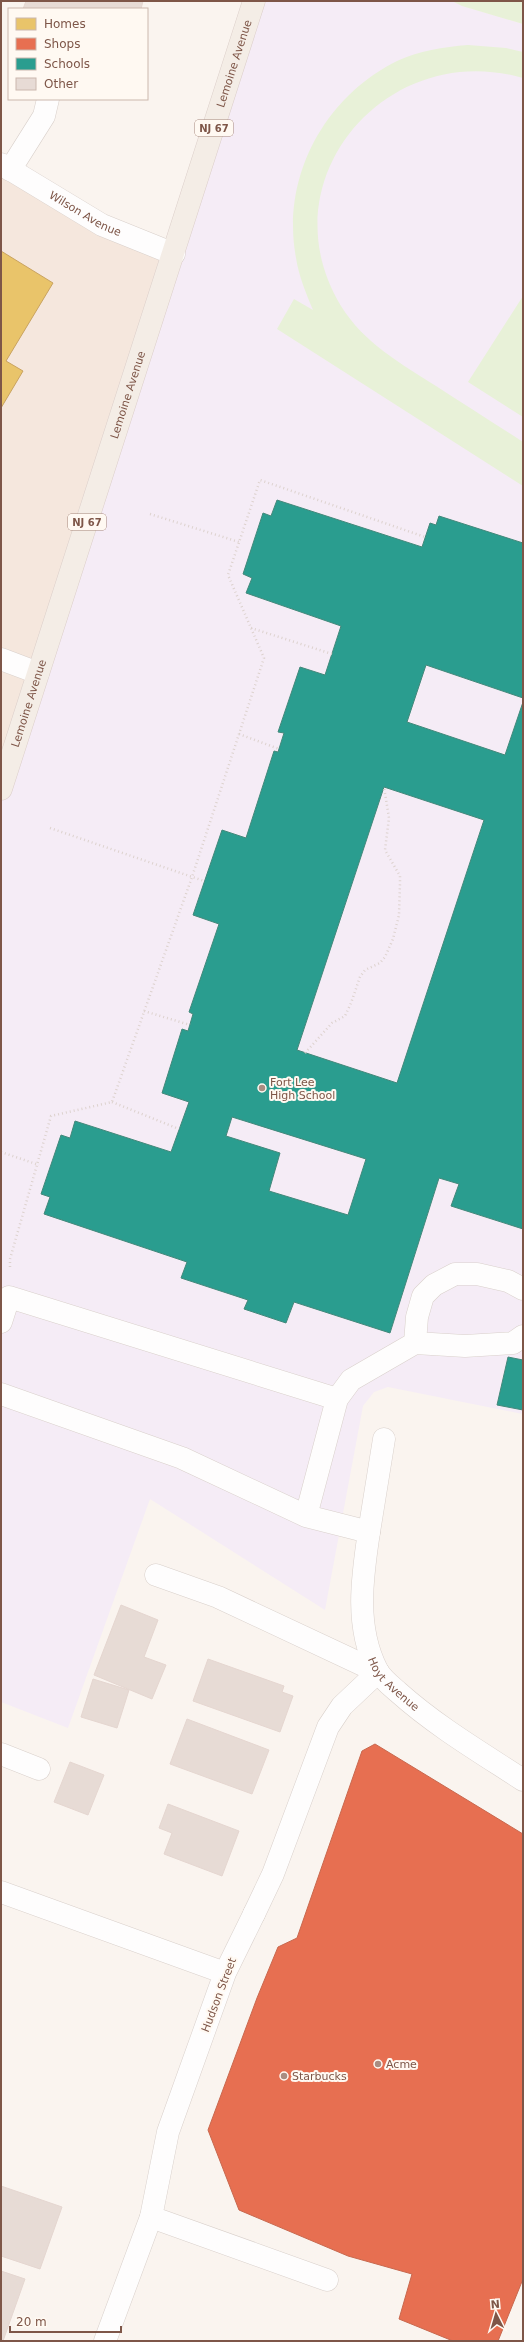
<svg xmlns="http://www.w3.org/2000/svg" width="524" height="2342" viewBox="0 0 524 2342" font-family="'DejaVu Sans',sans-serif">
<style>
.residential{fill:#f5e7dd}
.education{fill:#f5ecf6}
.green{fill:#e8f1d8}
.homes{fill:#e9c46a;stroke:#c9a360}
.shops{fill:#e76f51;stroke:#c8684e}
.schools{fill:#2a9d8f;stroke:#43887a;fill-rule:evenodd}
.building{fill:#e7dbd5;stroke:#e5d6d0}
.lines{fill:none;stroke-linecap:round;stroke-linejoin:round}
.lane-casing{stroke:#d9d0cb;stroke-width:23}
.street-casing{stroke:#d9d0cb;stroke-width:23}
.primary-casing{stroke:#dccfca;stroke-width:23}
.path{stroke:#ddd2ce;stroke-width:2.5;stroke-dasharray:1 3;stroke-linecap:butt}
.lane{stroke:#fefdfd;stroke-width:22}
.street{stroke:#fefdfd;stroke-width:22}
.primary{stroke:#f4ede6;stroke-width:22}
.poi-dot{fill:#a98d82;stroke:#fff9f2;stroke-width:1.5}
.labels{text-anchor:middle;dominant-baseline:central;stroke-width:4;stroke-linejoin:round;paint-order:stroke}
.shield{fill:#fff9f2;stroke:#a5877b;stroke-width:1}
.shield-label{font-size:10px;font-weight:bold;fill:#7e5648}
.street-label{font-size:11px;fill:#7e5648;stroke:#fff9f2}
.poi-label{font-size:11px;fill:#7e5648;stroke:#fff9f2;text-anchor:start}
</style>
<rect width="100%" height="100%" fill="#faf4ef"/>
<!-- residential -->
<path class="residential" d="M1,164l173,90 -173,535z"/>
<!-- education -->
<path class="education" d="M254,1h198l11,5 60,18v1390l-135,-27 -14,5 -11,14 -38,204 -175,-111 -82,229 -67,-26v-913z"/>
<!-- green -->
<path class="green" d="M452,1h71v23l-61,-18z
M468,45l38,3 17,4v26c-137,-40 -258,103 -182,228 23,37 59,57 95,80 29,19 58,37 87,56v44l-246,-157 17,-30 19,11c-7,-17 -14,-33 -17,-52 -15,-80 28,-161 101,-197 22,-10 46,-14 71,-16z
M523,296v121l-55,-35z"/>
<!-- homes -->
<path class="homes" d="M1,251l52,32 -47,78 17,10 -22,37z"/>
<!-- shops -->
<path class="shops" d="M375,1744l148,90v445l-25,62h-45l-54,-22 13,-45 -64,-18 -109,-46 -31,-80 49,-132 21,-51 19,-9 65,-187z"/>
<!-- schools -->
<path class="schools" d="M277,500l145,47 8,-24 6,2 3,-9 84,27v155l-97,-33 -19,57 98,33 18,-53v527l-72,-23 8,-22 -20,-6 -49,155 -96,-31 -8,21 -42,-14 4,-9 -67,-22 6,-16 -143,-48 6,-17 -9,-3 20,-59 9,3 5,-17 96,31 18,-50 -27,-9 20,-64 6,2 5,-17 -4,-2 30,-88 -26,-9 29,-85 24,8 28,-87 4,1 6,-19 -6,-1 22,-65 25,8 16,-49 -95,-33 6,-15 -9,-4 20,-61 8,3zM384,787l100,33 -87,263 -100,-33zM232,1117l134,42 -18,56 -79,-24 11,-38 -54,-17z
M508,1357l15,3v50l-26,-5z"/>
<!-- building -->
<path class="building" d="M26,1h117l-2,8h-118z
M121,1605l37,15 -14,37 22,8 -14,34 -58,-24z
M208,1659l76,27 -2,6 11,4 -13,36 -87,-31z
M93,1679l36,11 -12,38 -36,-11z
M187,1719l82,31 -17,44 -82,-30z
M70,1762l34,13 -16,40 -34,-13z
M168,1804l71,27 -17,45 -58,-22 8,-21 -13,-5z
M1,2186l61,21 -22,62 -39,-13z
M1,2271l24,8 -22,62h-2z"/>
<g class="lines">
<defs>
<path id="lane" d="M10,170l34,-54 4,-17
M1,1322l8,-25 328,102
M415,1343l2,-26 6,-21 11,-11 21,-11h22l31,7 15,8
M1,1394l181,64 124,58
M384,1439l-15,93 -63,-16 31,-117 14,-19 64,-37 50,3 48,-3 10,-7
M156,1575l62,22 160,75
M1,1754l38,15
M1,1892l224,81
M254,1914l-29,59 -57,159 -17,85 176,63"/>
<g id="street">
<path id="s1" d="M1,164l101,61 72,29"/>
<path d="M1,659l37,14"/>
<path id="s2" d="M369,1532c-7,46 -14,95 8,138 4,8 14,16 21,22 38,34 82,60 125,88"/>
<path d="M254,1914l19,-40 55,-147 14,-21 36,-34"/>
<path d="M105,2341l46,-124"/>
</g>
<g id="primary">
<path id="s3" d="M1,789l253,-788"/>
</g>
</defs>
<!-- lane casing -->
<use href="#lane" class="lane-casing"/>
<!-- street casing -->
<use href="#street" class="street-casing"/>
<!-- primary casing -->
<use href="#primary" class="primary-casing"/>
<!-- path -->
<path class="path" d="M150,514l89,28
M251,628l81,26
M239,734l40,15
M50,828l154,53
M144,1011l46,14
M305,1053l27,-30 13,-7 6,-13 9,-26 5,-7 15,-7 5,-6 8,-18 6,-24 1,-32v-7l-15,-26 4,-32 -5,-31
M112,1102l67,27
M1,1152l38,13
M10,1267v-8l41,-143 61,-14 80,-225 72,-219 -36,-83 32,-95 165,57"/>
<!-- lane -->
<use href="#lane" class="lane"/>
<!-- street -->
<use href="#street" class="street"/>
<!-- primary -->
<use href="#primary" class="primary"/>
</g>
<!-- markers -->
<g class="poi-dot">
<circle cx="262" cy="1088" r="4"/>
<circle cx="378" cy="2064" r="4"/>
<circle cx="284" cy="2076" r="4"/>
</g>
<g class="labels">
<!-- shield labels -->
<g class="shield">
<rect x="195" y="120" width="38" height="16" rx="3"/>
<rect x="68" y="514" width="38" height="16" rx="3"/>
</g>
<g class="shield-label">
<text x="214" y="128">NJ 67</text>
<text x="87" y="522">NJ 67</text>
</g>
<!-- street labels -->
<g class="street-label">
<text stroke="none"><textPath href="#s3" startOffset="762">Lemoine Avenue</textPath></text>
<text stroke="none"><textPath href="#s1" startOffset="98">Wilson Avenue</textPath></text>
<text stroke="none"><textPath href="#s3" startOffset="414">Lemoine Avenue</textPath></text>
<text stroke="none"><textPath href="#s3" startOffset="90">Lemoine Avenue</textPath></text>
<text stroke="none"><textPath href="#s2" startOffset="162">Hoyt Avenue</textPath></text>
<text transform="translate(219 1995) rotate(-69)">Hudson Street</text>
</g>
<!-- poi labels -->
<g class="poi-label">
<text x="270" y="1082">Fort Lee<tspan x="270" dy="13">High School</tspan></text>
<text x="386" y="2064">Acme</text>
<text x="292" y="2076">Starbucks</text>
</g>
</g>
<!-- border -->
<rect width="524" height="2342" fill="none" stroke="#7e5648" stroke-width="4"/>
<!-- legend -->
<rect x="8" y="8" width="140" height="92" fill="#fff9f2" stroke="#cbb8ae"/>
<rect x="16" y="18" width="20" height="12" fill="#e9c46a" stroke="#cbb8ae"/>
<text x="44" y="28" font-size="12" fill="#7e5648">Homes</text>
<rect x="16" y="38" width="20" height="12" fill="#e76f51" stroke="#cbb8ae"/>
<text x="44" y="48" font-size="12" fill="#7e5648">Shops</text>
<rect x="16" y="58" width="20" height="12" fill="#2a9d8f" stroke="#cbb8ae"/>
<text x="44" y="68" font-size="12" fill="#7e5648">Schools</text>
<rect x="16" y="78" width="20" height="12" fill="#e7dbd5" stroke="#cbb8ae"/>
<text x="44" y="88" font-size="12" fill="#7e5648">Other</text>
<!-- north arrow -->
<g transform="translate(496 2314) rotate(355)" stroke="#fff9f2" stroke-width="3" paint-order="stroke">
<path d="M0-3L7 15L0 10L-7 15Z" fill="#7e5648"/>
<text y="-6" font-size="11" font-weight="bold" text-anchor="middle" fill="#7e5648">N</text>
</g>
<!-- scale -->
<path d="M10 2326v6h111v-6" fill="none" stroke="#7e5648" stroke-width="2"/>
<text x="16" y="2326" font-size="12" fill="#7e5648" stroke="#fff9f2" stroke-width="3" paint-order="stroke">20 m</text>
</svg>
